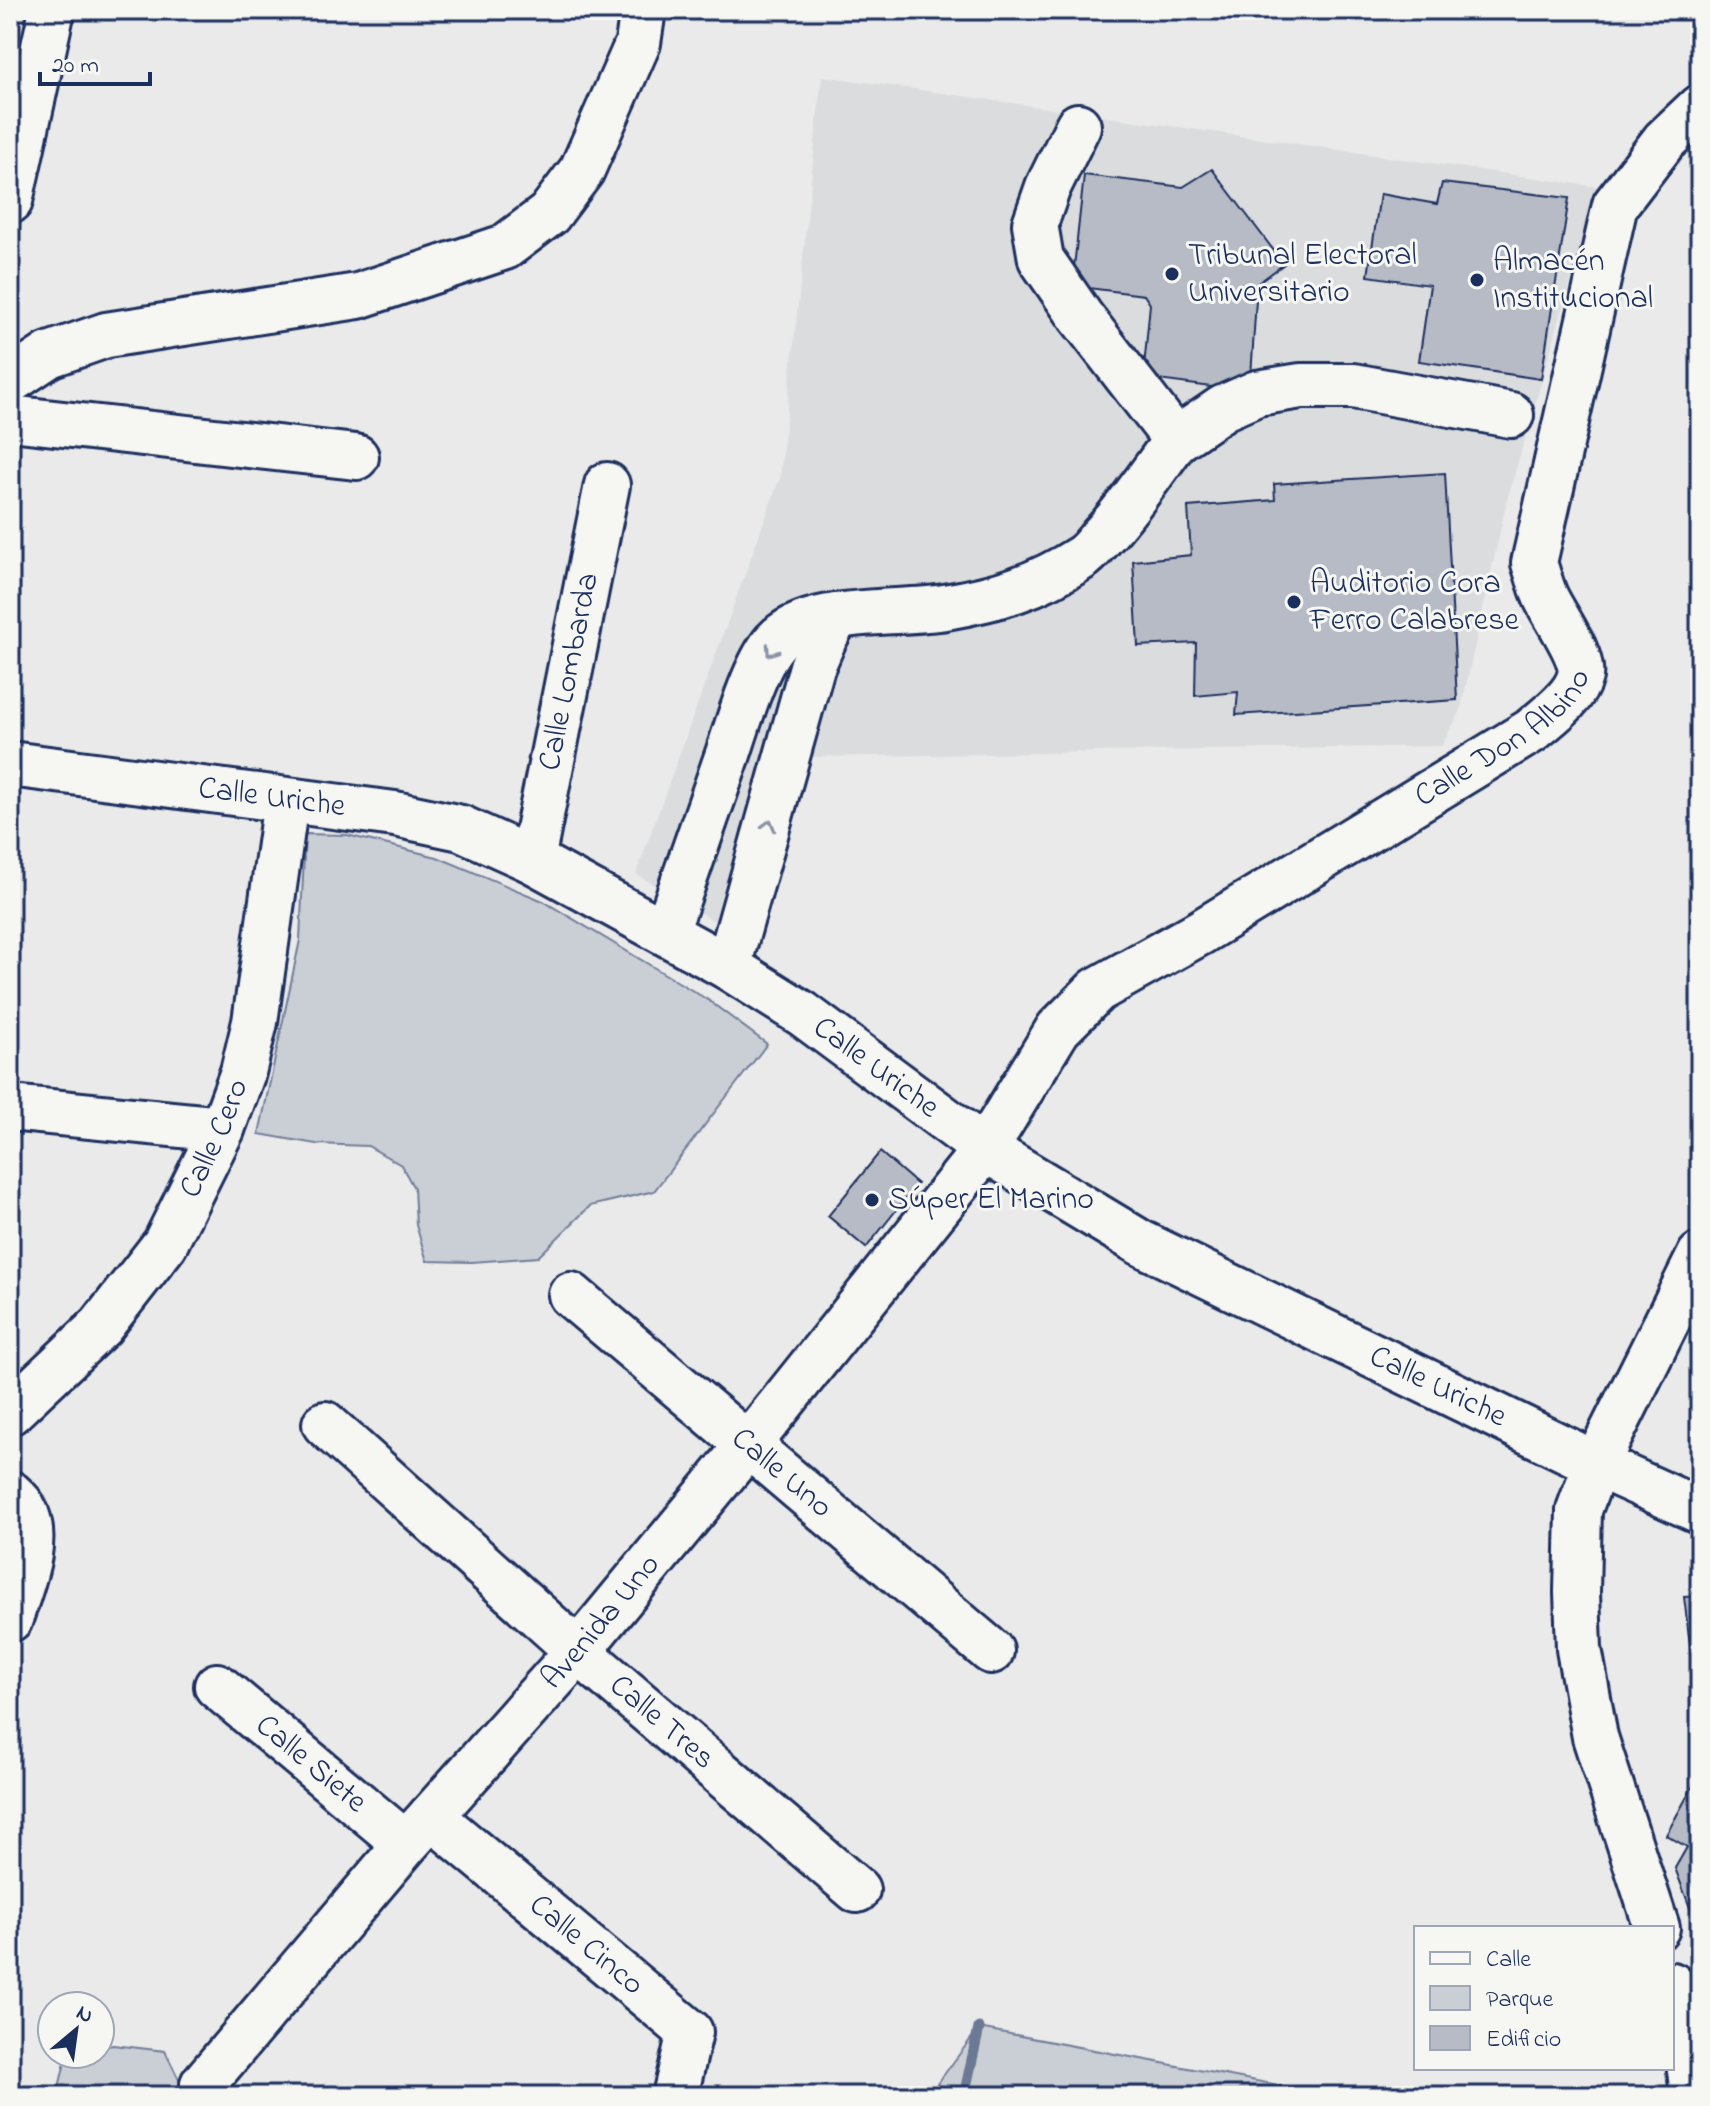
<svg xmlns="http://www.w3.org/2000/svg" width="1710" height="2106" viewBox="0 0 1710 2106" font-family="'Indie Flower',sans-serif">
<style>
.built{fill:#dadcde}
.green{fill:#caced5;stroke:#727e9a;stroke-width:2}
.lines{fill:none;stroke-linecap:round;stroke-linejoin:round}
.stream{stroke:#6c7995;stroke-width:11}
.building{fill:#b6bbc6;stroke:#1b2f5e;stroke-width:2}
.minor-casing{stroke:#1b2f5e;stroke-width:50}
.major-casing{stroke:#1b2f5e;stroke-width:50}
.minor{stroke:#f6f6f2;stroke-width:44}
.major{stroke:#f6f6f2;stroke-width:44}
.oneway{stroke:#8892a8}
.poi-dot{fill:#1b2f5e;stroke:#f6f6f2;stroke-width:3}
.labels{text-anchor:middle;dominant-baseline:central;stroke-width:6;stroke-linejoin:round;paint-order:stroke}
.poi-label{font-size:32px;fill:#1b2f5e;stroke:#f6f6f2;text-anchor:start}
.street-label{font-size:32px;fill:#1b2f5e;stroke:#f6f6f2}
</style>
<rect width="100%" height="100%" fill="#e9eae9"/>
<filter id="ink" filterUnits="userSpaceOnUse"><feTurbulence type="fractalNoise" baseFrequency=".0125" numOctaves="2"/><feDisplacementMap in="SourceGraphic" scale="16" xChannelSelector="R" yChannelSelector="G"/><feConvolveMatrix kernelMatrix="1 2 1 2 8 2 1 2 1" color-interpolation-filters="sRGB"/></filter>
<g filter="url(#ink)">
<!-- built -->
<path class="built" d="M822,76l776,111 -91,313 -47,212 -19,34 -629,11 -15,4 -53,178 -108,-65 144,-396z"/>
<!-- green -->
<path class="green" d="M305,834l42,1 90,22 106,44 165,99 59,44 -113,147 -64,15 -52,51 -66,5 -45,-1 -11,-36 -2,-37 -13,-23 -33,-19 -52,-2 -57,-10 41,-194z
M979,2028l355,68h-406z
M113,2045l52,6 22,45h-130l10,-42h33v-7z"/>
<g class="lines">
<!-- stream -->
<path class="stream" d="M964,2096l15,-68"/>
</g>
<!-- building -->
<path class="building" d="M1212,169l72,95 -27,20 -7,108 -107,-14 7,-74 -6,-9 -72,-9 12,-111 99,12z
M1442,183l127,15 -28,181 -122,-18 11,-76 -62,-9 12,-82 57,10z
M1445,473l12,227 -221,15 2,-23 -43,4 1,-53 -58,3 -5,-85 58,-6 -3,-48 87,-7 -1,-16z
M880,1152l37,32 -51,64 -38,-32z
M1700,1596v113h-2l-14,-112z
M1700,1773v161l-25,-66 12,-21 -21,-12z"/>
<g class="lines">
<defs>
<g id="minor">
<path d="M10,201l42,-191"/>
<path d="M10,381l39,-26 57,-20 252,-39 147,-49 44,-33 33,-44 56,-127 5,-33"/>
<path d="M10,418l346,39"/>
<path d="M1176,440l47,-32 34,-15 44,-7h52l158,29"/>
<path id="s1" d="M532,860l75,-375"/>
<path d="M666,932c20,-59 41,-118 62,-178 10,-30 27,-89 47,-112 33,-37 124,-27 170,-35 52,-9 91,-20 136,-49 10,-6 17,-18 25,-26 26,-29 47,-61 70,-92l-95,-123 -40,-58 -6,-35 13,-37 30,-61"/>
<path d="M728,967l84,-300 12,-28 13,-23"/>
<path d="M10,1108l212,21"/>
<path id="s2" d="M571,1295l420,356"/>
<path id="s3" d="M10,1412l91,-86 64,-82 57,-115 21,-57 12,-50 31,-221"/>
<path id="s4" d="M325,1424l253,227 279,239"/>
<path d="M10,1493c4,4 10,9 13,14 19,32 -3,80 -13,112"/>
<path id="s5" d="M217,1686l189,158"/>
<path id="s6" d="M431,1816l259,216 -15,64"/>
<path d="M1657,1928l-62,-191 -16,-88 -2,-57 2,-82 17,-46 104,-209"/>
<path d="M1672,1985l14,50 7,61"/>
<path id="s7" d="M203,2084l203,-240 172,-193 170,-206 237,-296 73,-120 39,-39 104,-58 330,-201c16,-14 44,-33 49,-55 4,-20 -25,-59 -34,-78 -5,-11 -8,-24 -12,-35l81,-358 49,-64 36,-34"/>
</g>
<g id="major">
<path id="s8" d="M10,764l385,50 66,14 71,32 196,107 75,47 182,135 156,94 455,221 104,47"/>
</g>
</defs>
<!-- minor casing -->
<use href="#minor" class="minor-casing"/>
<!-- major casing -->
<use href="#major" class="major-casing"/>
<!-- minor -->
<use href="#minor" class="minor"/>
<!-- major -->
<use href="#major" class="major"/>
</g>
<!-- one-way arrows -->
<defs><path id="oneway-chevron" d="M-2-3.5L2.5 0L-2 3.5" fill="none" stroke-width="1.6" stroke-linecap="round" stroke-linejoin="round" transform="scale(2)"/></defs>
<g class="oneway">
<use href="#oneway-chevron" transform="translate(771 651) rotate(123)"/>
<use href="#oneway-chevron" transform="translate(769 825) rotate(-74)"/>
</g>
</g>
<!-- markers -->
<g class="poi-dot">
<circle cx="1172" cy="274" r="8"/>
<circle cx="1477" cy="280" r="8"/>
<circle cx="1294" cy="602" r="8"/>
<circle cx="872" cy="1200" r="8"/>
</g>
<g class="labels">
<!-- poi labels -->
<g class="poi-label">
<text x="1188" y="256">Tribunal Electoral<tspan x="1188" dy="37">Universitario</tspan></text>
<text x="1493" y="262">Almacén<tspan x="1493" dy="37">Institucional</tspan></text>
<text x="1310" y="584">Auditorio Cora<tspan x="1310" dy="37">Ferro Calabrese</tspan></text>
<text x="888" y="1200">Súper El Marino</text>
</g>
<!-- street labels -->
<g class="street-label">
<text stroke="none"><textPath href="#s1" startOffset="192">Calle Lombarda</textPath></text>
<text stroke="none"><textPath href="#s7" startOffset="1894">Calle Don Albino</textPath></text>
<text stroke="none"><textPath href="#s8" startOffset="264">Calle Uriche</textPath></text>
<text stroke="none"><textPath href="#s8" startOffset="936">Calle Uriche</textPath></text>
<text stroke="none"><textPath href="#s3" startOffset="346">Calle Cero</textPath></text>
<text stroke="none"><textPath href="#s8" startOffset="1584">Calle Uriche</textPath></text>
<text stroke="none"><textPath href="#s2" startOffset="276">Calle Uno</textPath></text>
<text stroke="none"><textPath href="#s7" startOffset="610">Avenida Uno</textPath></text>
<text stroke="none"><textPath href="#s4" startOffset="450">Calle Tres</textPath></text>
<text stroke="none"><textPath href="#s5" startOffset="122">Calle Siete</textPath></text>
<text stroke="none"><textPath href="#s6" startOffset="202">Calle Cinco</textPath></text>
</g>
</g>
<!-- margin -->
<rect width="1710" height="2106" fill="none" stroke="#f6f6f2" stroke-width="40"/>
<rect x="20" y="20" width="1670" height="2066" fill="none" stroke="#1b2f5e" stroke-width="3" filter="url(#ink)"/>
<!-- legend -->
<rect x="1414" y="1926" width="260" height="144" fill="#f6f6f2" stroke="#9ea6b7" stroke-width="2"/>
<rect x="1430" y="1952" width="40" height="12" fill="#f6f6f2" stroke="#9ea6b7" stroke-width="2"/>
<text x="1486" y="1966" font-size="24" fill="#1b2f5e">Calle</text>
<rect x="1430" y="1986" width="40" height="24" fill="#caced5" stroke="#9ea6b7" stroke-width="2"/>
<text x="1486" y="2006" font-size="24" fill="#1b2f5e">Parque</text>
<rect x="1430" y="2026" width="40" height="24" fill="#b6bbc6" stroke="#9ea6b7" stroke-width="2"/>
<text x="1486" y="2046" font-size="24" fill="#1b2f5e">Edificio</text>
<!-- north arrow -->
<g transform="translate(76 2030) rotate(29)"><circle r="38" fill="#f6f6f2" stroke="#9ea6b7" stroke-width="2"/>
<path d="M0-6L14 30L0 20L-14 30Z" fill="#1b2f5e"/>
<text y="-12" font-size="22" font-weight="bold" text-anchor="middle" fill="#1b2f5e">N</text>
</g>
<!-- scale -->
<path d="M40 72v12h110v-12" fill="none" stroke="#1b2f5e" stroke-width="4"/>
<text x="52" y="72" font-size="24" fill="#1b2f5e" stroke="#f6f6f2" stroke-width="6" paint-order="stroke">20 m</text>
</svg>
